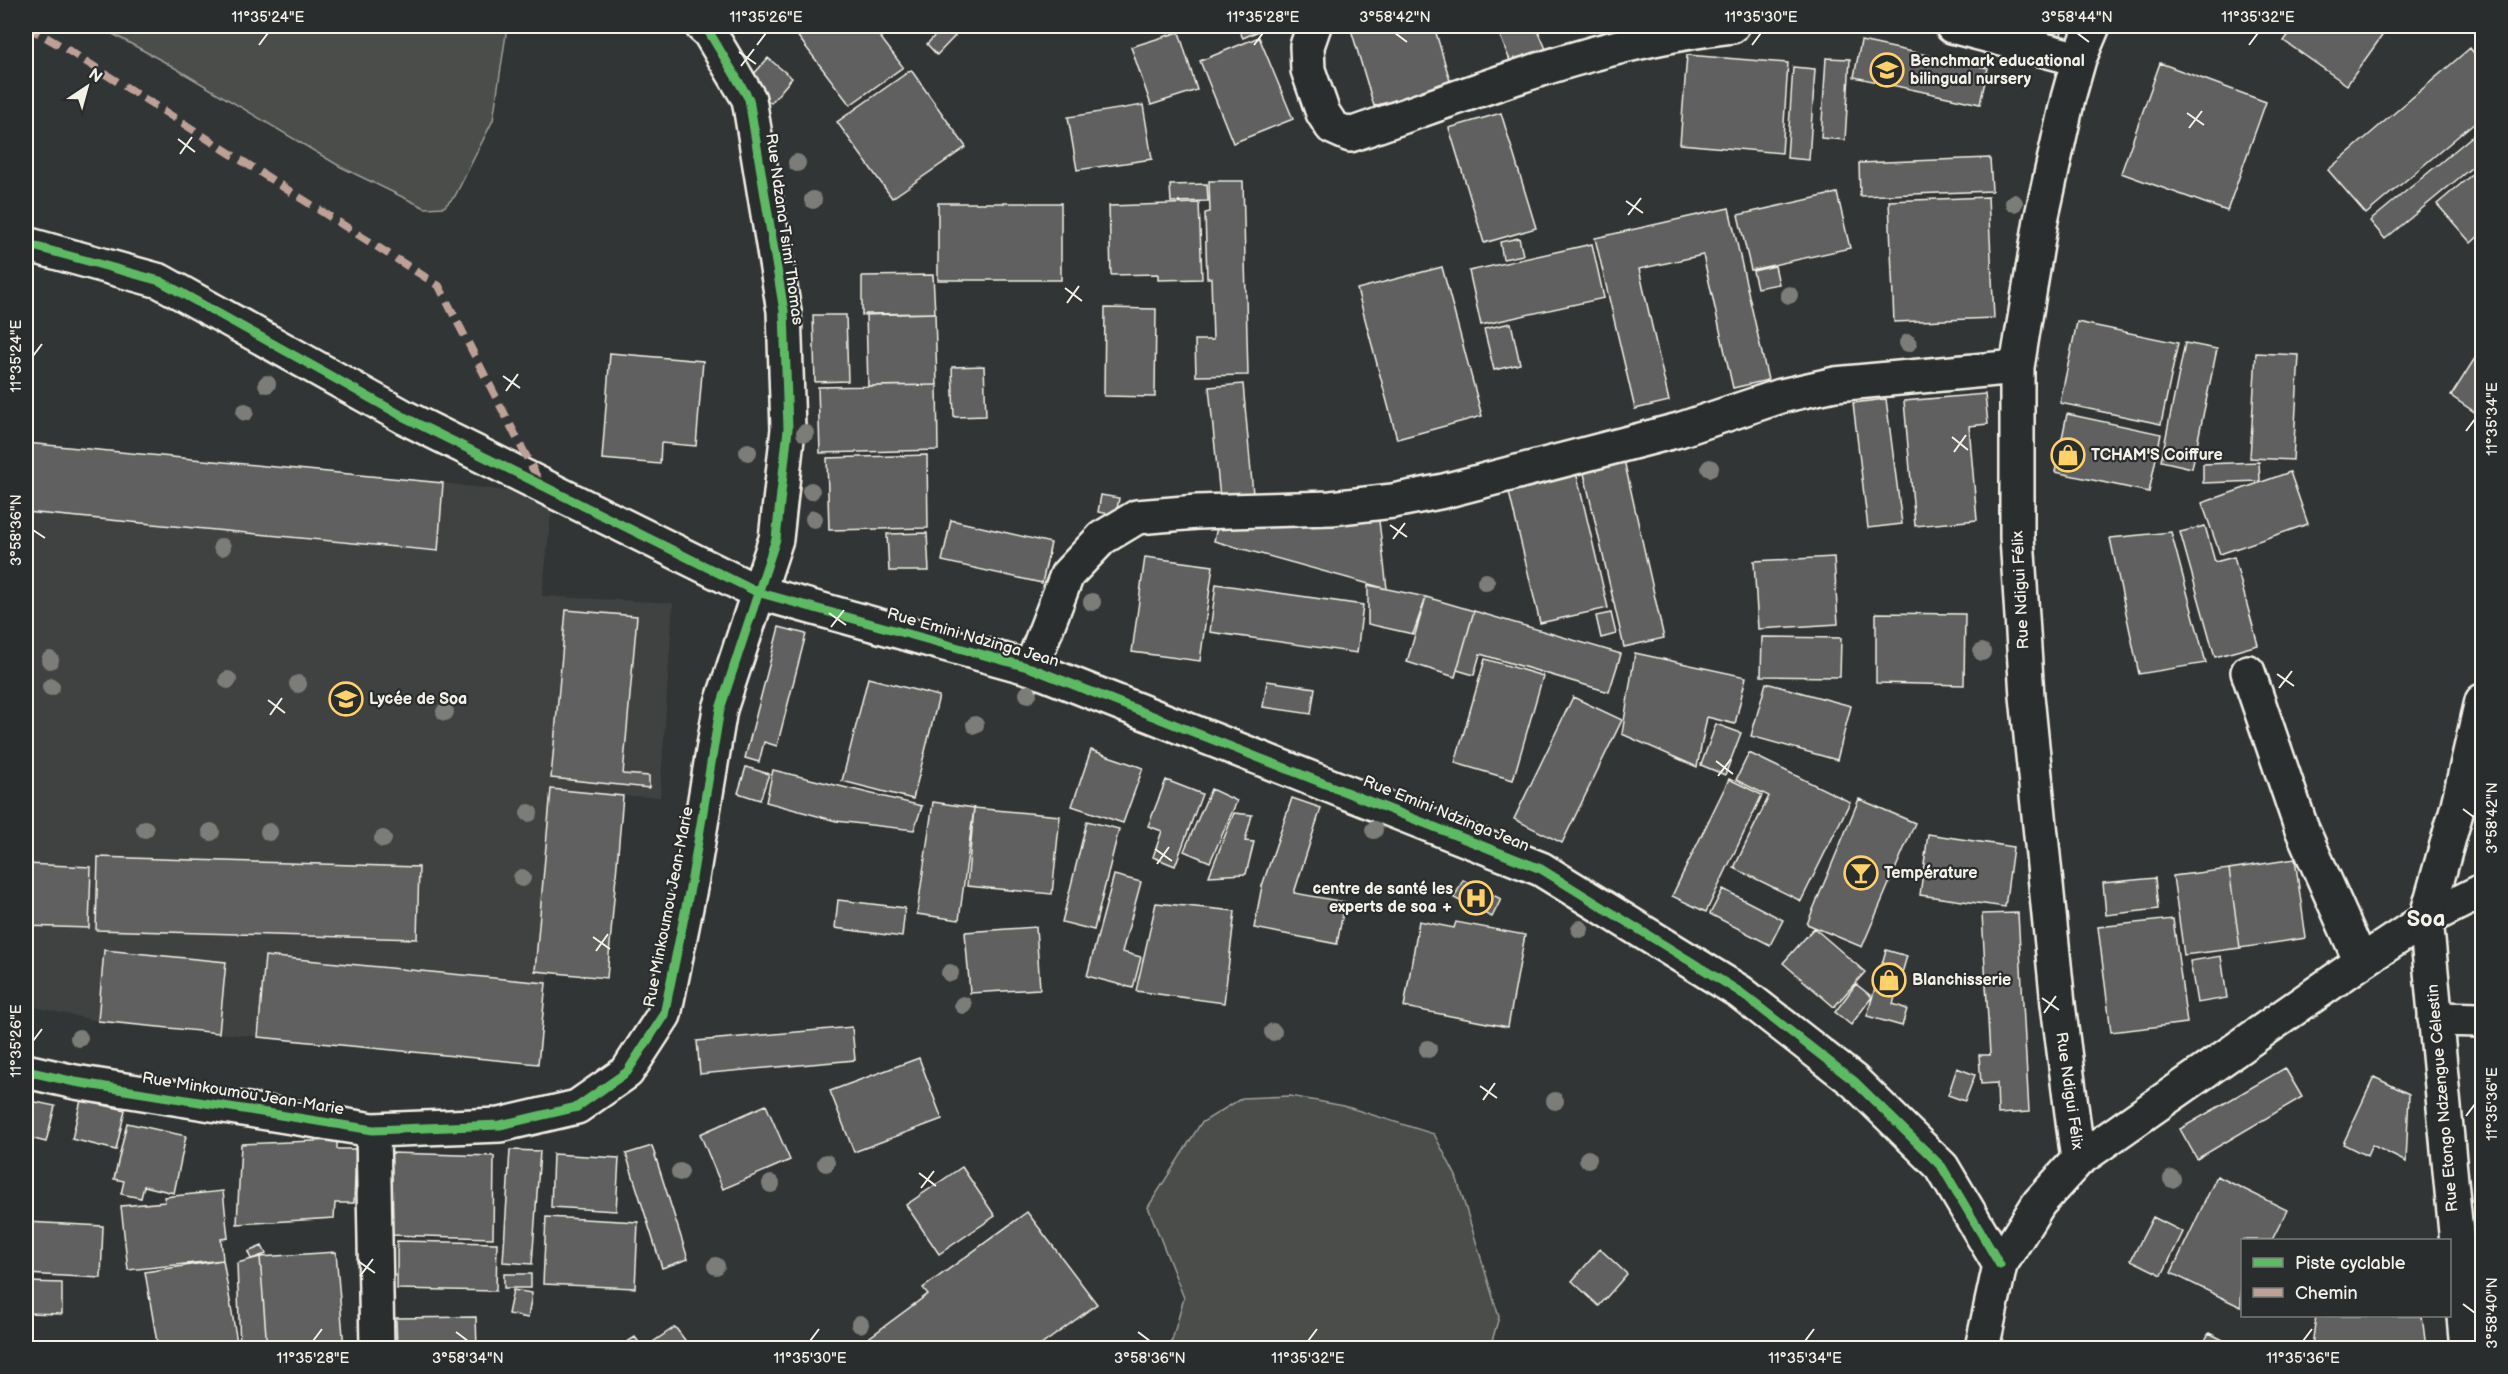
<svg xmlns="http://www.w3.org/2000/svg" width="2508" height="1374" viewBox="0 0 2508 1374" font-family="'Balsamiq Sans',sans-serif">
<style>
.built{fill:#404242}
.green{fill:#4b4d4c;stroke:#a09f9a;stroke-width:1.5}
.building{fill:#5f605f;stroke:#f4f1e8;stroke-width:1.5}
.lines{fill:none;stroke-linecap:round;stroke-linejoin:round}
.street-casing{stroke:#f4f1e8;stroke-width:38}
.secondary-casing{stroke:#f4f1e8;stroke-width:38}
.street{stroke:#2a2d2e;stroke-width:33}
.secondary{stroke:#2a2d2e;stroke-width:33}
.quiet{stroke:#bda197;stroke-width:8;stroke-dasharray:15 8;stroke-linecap:butt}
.cycleway-casing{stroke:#2a2d2e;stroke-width:13}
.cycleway{stroke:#5cba63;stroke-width:9}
.tree{fill:#7c7d79}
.ticks{fill:none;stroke:#f4f1e8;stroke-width:2}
.labels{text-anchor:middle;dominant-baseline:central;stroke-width:4.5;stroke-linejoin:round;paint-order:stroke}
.poi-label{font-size:16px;font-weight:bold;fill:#f4f1e8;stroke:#2a2d2e;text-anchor:start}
.street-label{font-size:16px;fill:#f4f1e8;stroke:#2a2d2e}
.district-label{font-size:22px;font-weight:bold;fill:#f4f1e8;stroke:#2a2d2e}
.neatline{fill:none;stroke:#f4f1e8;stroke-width:2}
.ticks-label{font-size:15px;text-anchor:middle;fill:#f4f1e8}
</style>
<rect width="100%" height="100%" fill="#323535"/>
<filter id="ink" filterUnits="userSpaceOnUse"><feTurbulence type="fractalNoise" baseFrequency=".0167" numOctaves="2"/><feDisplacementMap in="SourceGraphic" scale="12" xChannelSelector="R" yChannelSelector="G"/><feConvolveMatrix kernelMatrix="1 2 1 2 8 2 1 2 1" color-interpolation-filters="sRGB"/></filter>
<g filter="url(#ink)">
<!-- built -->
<path class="built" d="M26,443l417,40 110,14 -11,99 131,7 -13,194 -37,-1 -16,182 -59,-5 -10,91 -440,-43 -72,-16z"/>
<!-- green -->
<path class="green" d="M98,26h405l3,8 -13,86 -38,76 -11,11 -19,1 -84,-41 -171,-102z
M1290,1096l54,10 90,28 22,42 43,141 -9,31h-325l6,-4 13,-46 -36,-91 53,-84 41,-25z"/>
<!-- building -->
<path class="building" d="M790,26h82l31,41 -53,38z
M944,26l11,10 -18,19 -10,-11z
M1237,26h33l-27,12z
M1350,26h84l17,58 -77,22z
M1496,26h40l10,23 -35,14z
M2030,26h34l-4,11z
M2295,26h94l-42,59 -63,-44z
M1179,32l18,58 -46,15 -20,-58z
M1259,37l34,82 -60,24 -33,-82z
M1861,41l127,27 -8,36 -126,-27z
M2470,48l12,15v53l-116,98 -38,-44z
M1687,55l101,8 -6,90 -102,-9z
M768,58l24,20 -21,25 -25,-20z
M1826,58l24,1 -5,81 -24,-2z
M2160,63l106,39 -39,109 -106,-38z
M1793,67l22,2 -6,91 -22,-2z
M911,70l55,77 -74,51 -55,-76z
M1143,105l9,54 -75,11 -9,-53z
M1501,113l35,115 -52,15 -35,-115z
M2482,128v31l-97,80 -15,-18z
M1990,158l2,33 -132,5 -1,-33z
M2482,166v67l-11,10 -34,-39z
M1209,181h34l5,194 -52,1 -1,-36h18l-2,-62h-4l-2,-65 5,-1z
M1207,184l1,17 -37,1 -1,-17z
M1837,193l13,55 -99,22 -13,-55z
M1988,197l6,121 -100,4 -5,-121z
M938,203h123v77h-123z
M1199,203l3,76 -44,1v-6l-47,1 -2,-69z
M1729,208l39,172 -35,8 -30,-133 -64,14 30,132 -34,8 -40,-171z
M1519,238l4,17 -20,4 -3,-17z
M1592,244l12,54 -123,27 -12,-54z
M1775,266l4,18 -22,4 -4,-17z
M1442,267l40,149 -85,23 -40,-150z
M933,275l2,38 -73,2v-39z
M1105,308l51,1 -1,88 -51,-1z
M935,313l2,72 -69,1 -2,-72z
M813,315h33l2,66 -33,1z
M2077,322l101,21 -17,81 -101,-21z
M1511,323l9,41 -26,6 -10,-41z
M2185,343l32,6 -25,119 -31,-7z
M2482,347v70l-31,-21z
M610,353l93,8 -7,85 -35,-3 -1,21 -58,-5z
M2256,353l43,2 -6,105 -43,-2z
M984,366l2,50 -32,1 -2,-50z
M1243,384l11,121 -33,3 -12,-121z
M937,385l1,65 -118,3 -2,-66z
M1985,394l3,30 -19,2 8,94 -62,6 -11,-125z
M1886,399l16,125 -34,4 -15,-125z
M2067,414l94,20 -12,58 -94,-20z
M26,443l417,40 -5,68 -412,-39z
M927,455l1,73 -99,2 -2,-72z
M1624,460l40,178 -40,9 -41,-178z
M2259,462l1,19 -57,2v-19z
M1576,472l32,136 -68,15 -32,-135z
M2290,472l18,52 -88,30 -18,-51z
M1101,495l18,3 -3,17 -18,-3z
M951,520l100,23 -9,40 -100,-22z
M1379,521l8,68 -173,-48 4,-18z
M2205,526l10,36 19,-5 24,88 -43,12 -35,-125z
M2171,532l35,131 -67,11 -29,-136z
M927,533l2,38h-40l-2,-37z
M1145,557l68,9 -13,95 -68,-9z
M1834,557l4,67 -80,5 -4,-68z
M1216,584l147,21 -6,48 -147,-21z
M1368,585l58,12 -13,37 -45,-10z
M1426,597l48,14 -19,66 -48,-15z
M566,610l71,6 -14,158 26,2v12l-98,-10z
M1474,611l147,43 -12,38 -129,-38 -6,21 -17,-5z
M1611,613l5,21 -15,4 -5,-22z
M1876,613l89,1 -1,71 -88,-2z
M779,627l27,7 -29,112 -13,-4 -5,20 -14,-4z
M1762,637l79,1 -1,39 -79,-1z
M1635,653l111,24 -11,47 -28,-7 -10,50 -75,-33z
M1485,659l58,17 -30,104 -58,-17z
M868,678l71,18 -26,103 -71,-18z
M1267,681l48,7 -4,26 -48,-7z
M1766,683l85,23 -14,54 -86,-24z
M1573,697l49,23 -60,123 -48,-24z
M1716,724l25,9 -16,42 -24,-10z
M1091,750l52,18 -20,55 -51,-17z
M1749,753l101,49 -49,99 -67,-33 35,-72 -33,-16z
M746,767l23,7 -9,26 -22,-7z
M773,770l149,36 -8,24 -78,-9 -70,-19z
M1729,779l33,16 -56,117 -34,-16z
M1166,780l36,14 -27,72 -22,-9 9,-26 -14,-5z
M551,789l72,7 -16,182 -72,-7z
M1211,789l26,12 -27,61 -26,-11z
M1292,798l29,10 -27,85 51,9 -8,42 -83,-16 8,-42z
M1859,799l56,24 -53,124 -55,-23z
M933,802l41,6 -15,112 -42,-6z
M974,808l86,8 -8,78 -85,-8z
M1234,813l18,2 -7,26 9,1 -8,32 -37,2z
M1087,821l32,8 -25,101 -32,-8z
M1928,834l85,13 -8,60 -85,-12z
M98,857l321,10 -2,72 -321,-9z
M2295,859l11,79 -66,10 -11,-79z
M26,864l65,3 -2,61 -63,-2z
M2229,869l11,79 -56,7 -11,-79z
M1114,875l27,7 -19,70 19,5 -8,31 -46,-12z
M2155,878l3,31 -52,6 -3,-32z
M1463,880l38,19 -9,18 -38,-19z
M1723,889l60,31 -13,25 -60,-31z
M838,900l67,8 -3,29 -67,-9z
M1156,903l79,8 -11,92 -88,-12z
M2018,913l11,199 -31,2 -1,-31 -16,1 -2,-29h11l-8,-141z
M2173,919l14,104 -76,9 -13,-105z
M1419,921l35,7 2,-6 69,13 -17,92 -104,-20z
M1036,927l4,62 -70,4 -5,-61z
M1814,928l51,44 -31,35 -51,-44z
M104,950l122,12 -7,71 -121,-12z
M1886,950l21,6 -14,48 14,5 -5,17 -35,-10z
M265,956l281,27 -8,81 -280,-27z
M2221,956l6,42 -30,5 -7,-42z
M1856,984l16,13 -21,28 -16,-13z
M852,1027l3,33 -155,14 -3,-33z
M919,1058l23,61 -88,33 -24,-61z
M1957,1068l18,7 -10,26 -17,-6z
M2285,1068l17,29 -105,62 -17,-30z
M2374,1077l35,17 -3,68 -34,-17 -5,11 -24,-12z
M26,1100l29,6 -9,36 -20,-5z
M81,1100l44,10 -9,40 -44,-11z
M766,1105l24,55 -67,29 -23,-55z
M127,1123l59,13 -12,57 -30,-7 -3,12 -20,-4 3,-13 -10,-2z
M337,1140v9h19l-2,54h-19l-1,15 -97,6 4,-80z
M652,1146l36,113 -26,9 -36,-114z
M510,1150l30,1 -8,113 -29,-2z
M391,1153l103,3 -1,82 -103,-3z
M553,1154l66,4 -3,53 -65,-4z
M962,1167l33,49 -56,38 -33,-49z
M2217,1176l70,34 -15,30h-30l-1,67 -70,-34z
M223,1191l5,47 -7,1 2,21 -95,10 -7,-64 44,-4 -1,-5z
M1027,1212l70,92 -60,44h-182l73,-54 -5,-6z
M546,1217l92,5 -3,66 -92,-4z
M2153,1217l30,15 -21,43 -31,-15z
M26,1222l77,4 -2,52 -75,-4z
M397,1241l100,2 -1,48 -99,-2z
M262,1246l4,8 -15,5 -3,-7z
M1600,1249l27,25 -28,32 -27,-25z
M336,1252l8,96h-77l-7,-91z
M260,1257l7,91h-27l-3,-85z
M223,1260l15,88h-80l-13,-76z
M504,1274h27v14h-27z
M26,1282l36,1v31l-36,-1z
M513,1290l19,3 -4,25 -20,-4z
M2316,1316h106l4,32h-96l-18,-2z
M476,1317l1,31h-80l-1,-30z
M675,1327l16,21h-47z
M2209,1333l30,15h-38z
M635,1337l8,11h-25z"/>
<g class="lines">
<defs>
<path id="street" d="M1314,26l-7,20 1,24 15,43 9,14 18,8c125,-43 249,-94 382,-109
M1952,26l127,33
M26,244l134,37 246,137 351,174 274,76 510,201 199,123 114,89 88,86 58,98
M1031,668l36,-93 35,-37 35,-21 60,-5 134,-4 62,-7 51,-10 235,-61 102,-34 54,-12 182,-17
M2248,672l53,155 60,135
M2435,1019l47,1
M26,1071l49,11 298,48 127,-5 77,-18 50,-35 37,-57 28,-137 28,-169 56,-170 12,-110 -4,-118 -35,-212 -40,-67 -7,-6
M373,1130l4,218
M2078,1160l-20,-156 -31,-308 -10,-159v-170l24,-147 27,-122 11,-39 14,-33
M1982,1348l18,-83 39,-62 39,-43 283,-198 65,-43 56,-28"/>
<path id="secondary" d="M2467,1348l-41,-429 31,-110 25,-108"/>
</defs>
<!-- street casing -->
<use href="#street" class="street-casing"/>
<!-- secondary casing -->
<use href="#secondary" class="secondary-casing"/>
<!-- street -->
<use href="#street" class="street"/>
<!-- secondary -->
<use href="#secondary" class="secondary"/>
<!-- quiet -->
<path class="quiet" d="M26,26l37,21 376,239 102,199"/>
<defs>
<path id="cycleway" d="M26,244l134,37 246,137 351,174 274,76 510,201 199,123 114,89 88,86 58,98
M26,1071l49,11 298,48 127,-5 77,-18 50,-35 37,-57 28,-137 28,-169 56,-170 12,-110 -4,-118 -35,-212 -40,-67 -7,-6"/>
</defs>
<!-- cycleway casing -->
<use href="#cycleway" class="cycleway-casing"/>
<!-- cycleway -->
<use href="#cycleway" class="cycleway"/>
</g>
<!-- trees -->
<g class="tree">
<circle cx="797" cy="163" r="9"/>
<circle cx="813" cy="200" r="9"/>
<circle cx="2014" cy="203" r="9"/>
<circle cx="1789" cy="295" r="9"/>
<circle cx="1908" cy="343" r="9"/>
<circle cx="267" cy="384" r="9"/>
<circle cx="245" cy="412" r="9"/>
<circle cx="805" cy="433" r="9"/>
<circle cx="748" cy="452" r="9"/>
<circle cx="1710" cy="468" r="9"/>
<circle cx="811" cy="491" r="9"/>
<circle cx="814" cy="519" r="9"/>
<circle cx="222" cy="547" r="9"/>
<circle cx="1486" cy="582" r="9"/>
<circle cx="1092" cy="602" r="9"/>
<circle cx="1982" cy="652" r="9"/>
<circle cx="50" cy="660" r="9"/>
<circle cx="228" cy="680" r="9"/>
<circle cx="298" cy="684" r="9"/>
<circle cx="51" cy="687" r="9"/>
<circle cx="1028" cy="694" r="9"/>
<circle cx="445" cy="712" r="9"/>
<circle cx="975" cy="725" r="9"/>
<circle cx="529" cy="813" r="9"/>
<circle cx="145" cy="829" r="9"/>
<circle cx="1374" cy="830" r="9"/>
<circle cx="211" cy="832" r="9"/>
<circle cx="269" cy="832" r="9"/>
<circle cx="383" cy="839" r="9"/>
<circle cx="522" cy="878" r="9"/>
<circle cx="1580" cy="929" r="9"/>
<circle cx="950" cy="973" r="9"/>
<circle cx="963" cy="1005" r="9"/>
<circle cx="1273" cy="1032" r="9"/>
<circle cx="79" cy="1038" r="9"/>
<circle cx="1428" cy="1049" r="9"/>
<circle cx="1555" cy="1101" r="9"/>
<circle cx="1588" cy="1159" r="9"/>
<circle cx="826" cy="1163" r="9"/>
<circle cx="680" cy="1172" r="9"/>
<circle cx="2172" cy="1179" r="9"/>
<circle cx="771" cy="1184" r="9"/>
<circle cx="716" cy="1266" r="9"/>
<circle cx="860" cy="1324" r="9"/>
</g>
</g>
<!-- ticks -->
<path class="ticks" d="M1395,33l12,9M2077,33l12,9M259,45l9,-12M757,45l9,-12M1254,45l9,-12M1752,45l9,-12M2249,45l9,-12M739,52l17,12M741,66l13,-17M2187,113l17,12M2189,128l13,-17M178,139l17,13M180,154l12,-17M1626,201l17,12M1628,215l13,-17M1065,288l17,13M1067,303l12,-17M33,356l9,-12M503,376l17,12M506,391l12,-17M2466,431l9,-12M1952,437l16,13M1954,452l12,-17M1390,525l17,12M33,530l12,8M1393,539l12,-16M829,613l17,12M831,627l13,-17M2277,674l17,12M2279,688l13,-17M268,700l17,13M270,715l12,-17M1716,761l17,13M1718,776l13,-17M2463,809l12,9M1155,849l17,12M1157,864l12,-17M593,937l17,12M596,951l12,-17M2042,998l17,12M2044,1013l12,-17M33,1041l9,-12M1480,1086l17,12M1483,1100l12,-17M2466,1116l9,-12M919,1173l17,13M921,1188l13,-17M358,1261l17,12M360,1276l13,-17M2463,1304l12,9M456,1332l12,9M1138,1332l12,9M313,1341l9,-12M810,1341l9,-12M1308,1341l9,-12M1805,1341l9,-12M2303,1341l9,-12"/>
<!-- icons -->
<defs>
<symbol id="school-ring" viewBox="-11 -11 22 22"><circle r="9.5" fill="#2a2d2e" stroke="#ffd166" stroke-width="1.5"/><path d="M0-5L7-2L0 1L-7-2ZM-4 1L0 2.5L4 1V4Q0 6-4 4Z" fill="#ffd166"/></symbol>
<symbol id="shop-ring" viewBox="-11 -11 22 22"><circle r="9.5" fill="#2a2d2e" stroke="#ffd166" stroke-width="1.5"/><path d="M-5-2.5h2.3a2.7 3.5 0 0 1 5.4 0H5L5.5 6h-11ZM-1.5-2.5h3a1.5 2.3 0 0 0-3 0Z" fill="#ffd166"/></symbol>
<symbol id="bar-ring" viewBox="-11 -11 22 22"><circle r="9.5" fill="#2a2d2e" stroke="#ffd166" stroke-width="1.5"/><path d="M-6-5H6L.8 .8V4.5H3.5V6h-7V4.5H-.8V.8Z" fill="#ffd166"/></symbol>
<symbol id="hospital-ring" viewBox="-11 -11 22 22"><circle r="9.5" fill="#2a2d2e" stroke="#ffd166" stroke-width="1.5"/><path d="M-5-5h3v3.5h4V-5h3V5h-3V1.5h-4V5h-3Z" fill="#ffd166"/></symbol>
</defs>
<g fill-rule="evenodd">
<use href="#school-ring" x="1868" y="51" width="38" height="38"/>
<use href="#shop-ring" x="2049" y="436" width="38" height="38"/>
<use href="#school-ring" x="327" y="680" width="38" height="38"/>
<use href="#bar-ring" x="1842" y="854" width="38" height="38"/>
<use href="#hospital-ring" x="1457" y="879" width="38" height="38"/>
<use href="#shop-ring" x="1870" y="961" width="38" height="38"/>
</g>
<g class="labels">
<!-- poi labels -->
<g class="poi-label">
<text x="1910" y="61">Benchmark educational<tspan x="1910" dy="18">bilingual nursery</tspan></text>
<text x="2091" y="455">TCHAM'S Coiffure</text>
<text x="369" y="699">Lycée de Soa</text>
<text x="1884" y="873">Température</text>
<text x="1453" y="889" text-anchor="end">centre de santé les<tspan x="1453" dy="18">experts de soa +</tspan></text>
<text x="1912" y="980">Blanchisserie</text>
</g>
<!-- street labels -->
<g class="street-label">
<text transform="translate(784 229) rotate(82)">Rue Ndzana Tsimi Thomas</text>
<text transform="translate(2021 590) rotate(-93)">Rue Ndigui Félix</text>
<text transform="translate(973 638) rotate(16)">Rue Emini Ndzinga Jean</text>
<text transform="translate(1446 814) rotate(22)">Rue Emini Ndzinga Jean</text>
<text transform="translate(669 907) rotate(-79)">Rue Minkoumou Jean-Marie</text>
<text transform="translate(2069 1091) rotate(82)">Rue Ndigui Félix</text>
<text transform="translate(243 1094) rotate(9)">Rue Minkoumou Jean-Marie</text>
<text transform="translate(2443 1098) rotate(-95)">Rue Etongo Ndzengue Célestin</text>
</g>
<!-- district labels -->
<g class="district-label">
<text x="2426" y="919">Soa</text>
</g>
</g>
<!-- margin -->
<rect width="2508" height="1374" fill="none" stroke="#2a2d2e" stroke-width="66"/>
<!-- legend -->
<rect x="2241" y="1239" width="210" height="78" fill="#2a2d2e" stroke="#7b7b78" stroke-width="1.5"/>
<rect x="2253" y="1258" width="30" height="9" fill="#5cba63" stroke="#7b7b78" stroke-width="1.5"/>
<text x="2295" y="1269" font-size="18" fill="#f4f1e8">Piste cyclable</text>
<rect x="2253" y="1288" width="30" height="9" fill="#bda197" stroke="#7b7b78" stroke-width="1.5"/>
<text x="2295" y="1299" font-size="18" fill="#f4f1e8">Chemin</text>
<!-- north arrow -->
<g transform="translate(87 87) rotate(36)" stroke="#2a2d2e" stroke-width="4.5" paint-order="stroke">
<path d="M0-4.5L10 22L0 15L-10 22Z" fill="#f4f1e8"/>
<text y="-9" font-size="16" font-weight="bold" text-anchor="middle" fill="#f4f1e8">N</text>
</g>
<rect x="33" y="33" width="2442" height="1308" class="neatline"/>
<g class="ticks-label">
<text x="268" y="22">11°35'24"E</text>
<text x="766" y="22">11°35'26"E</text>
<text x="1263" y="22">11°35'28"E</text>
<text x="1395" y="22">3°58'42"N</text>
<text x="1761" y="22">11°35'30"E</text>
<text x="2077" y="22">3°58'44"N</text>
<text x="2258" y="22">11°35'32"E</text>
<text transform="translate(16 356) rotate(-90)" y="5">11°35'24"E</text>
<text transform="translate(2492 419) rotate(-90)" y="5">11°35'34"E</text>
<text transform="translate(16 530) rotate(-90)" y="5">3°58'36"N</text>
<text transform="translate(2492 818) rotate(-90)" y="5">3°58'42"N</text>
<text transform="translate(16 1041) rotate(-90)" y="5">11°35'26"E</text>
<text transform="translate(2492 1104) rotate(-90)" y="5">11°35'36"E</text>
<text transform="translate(2492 1313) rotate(-90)" y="5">3°58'40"N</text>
<text x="313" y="1363">11°35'28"E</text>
<text x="468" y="1363">3°58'34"N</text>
<text x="810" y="1363">11°35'30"E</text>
<text x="1150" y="1363">3°58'36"N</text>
<text x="1308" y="1363">11°35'32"E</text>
<text x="1805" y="1363">11°35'34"E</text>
<text x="2303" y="1363">11°35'36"E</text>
</g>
</svg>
